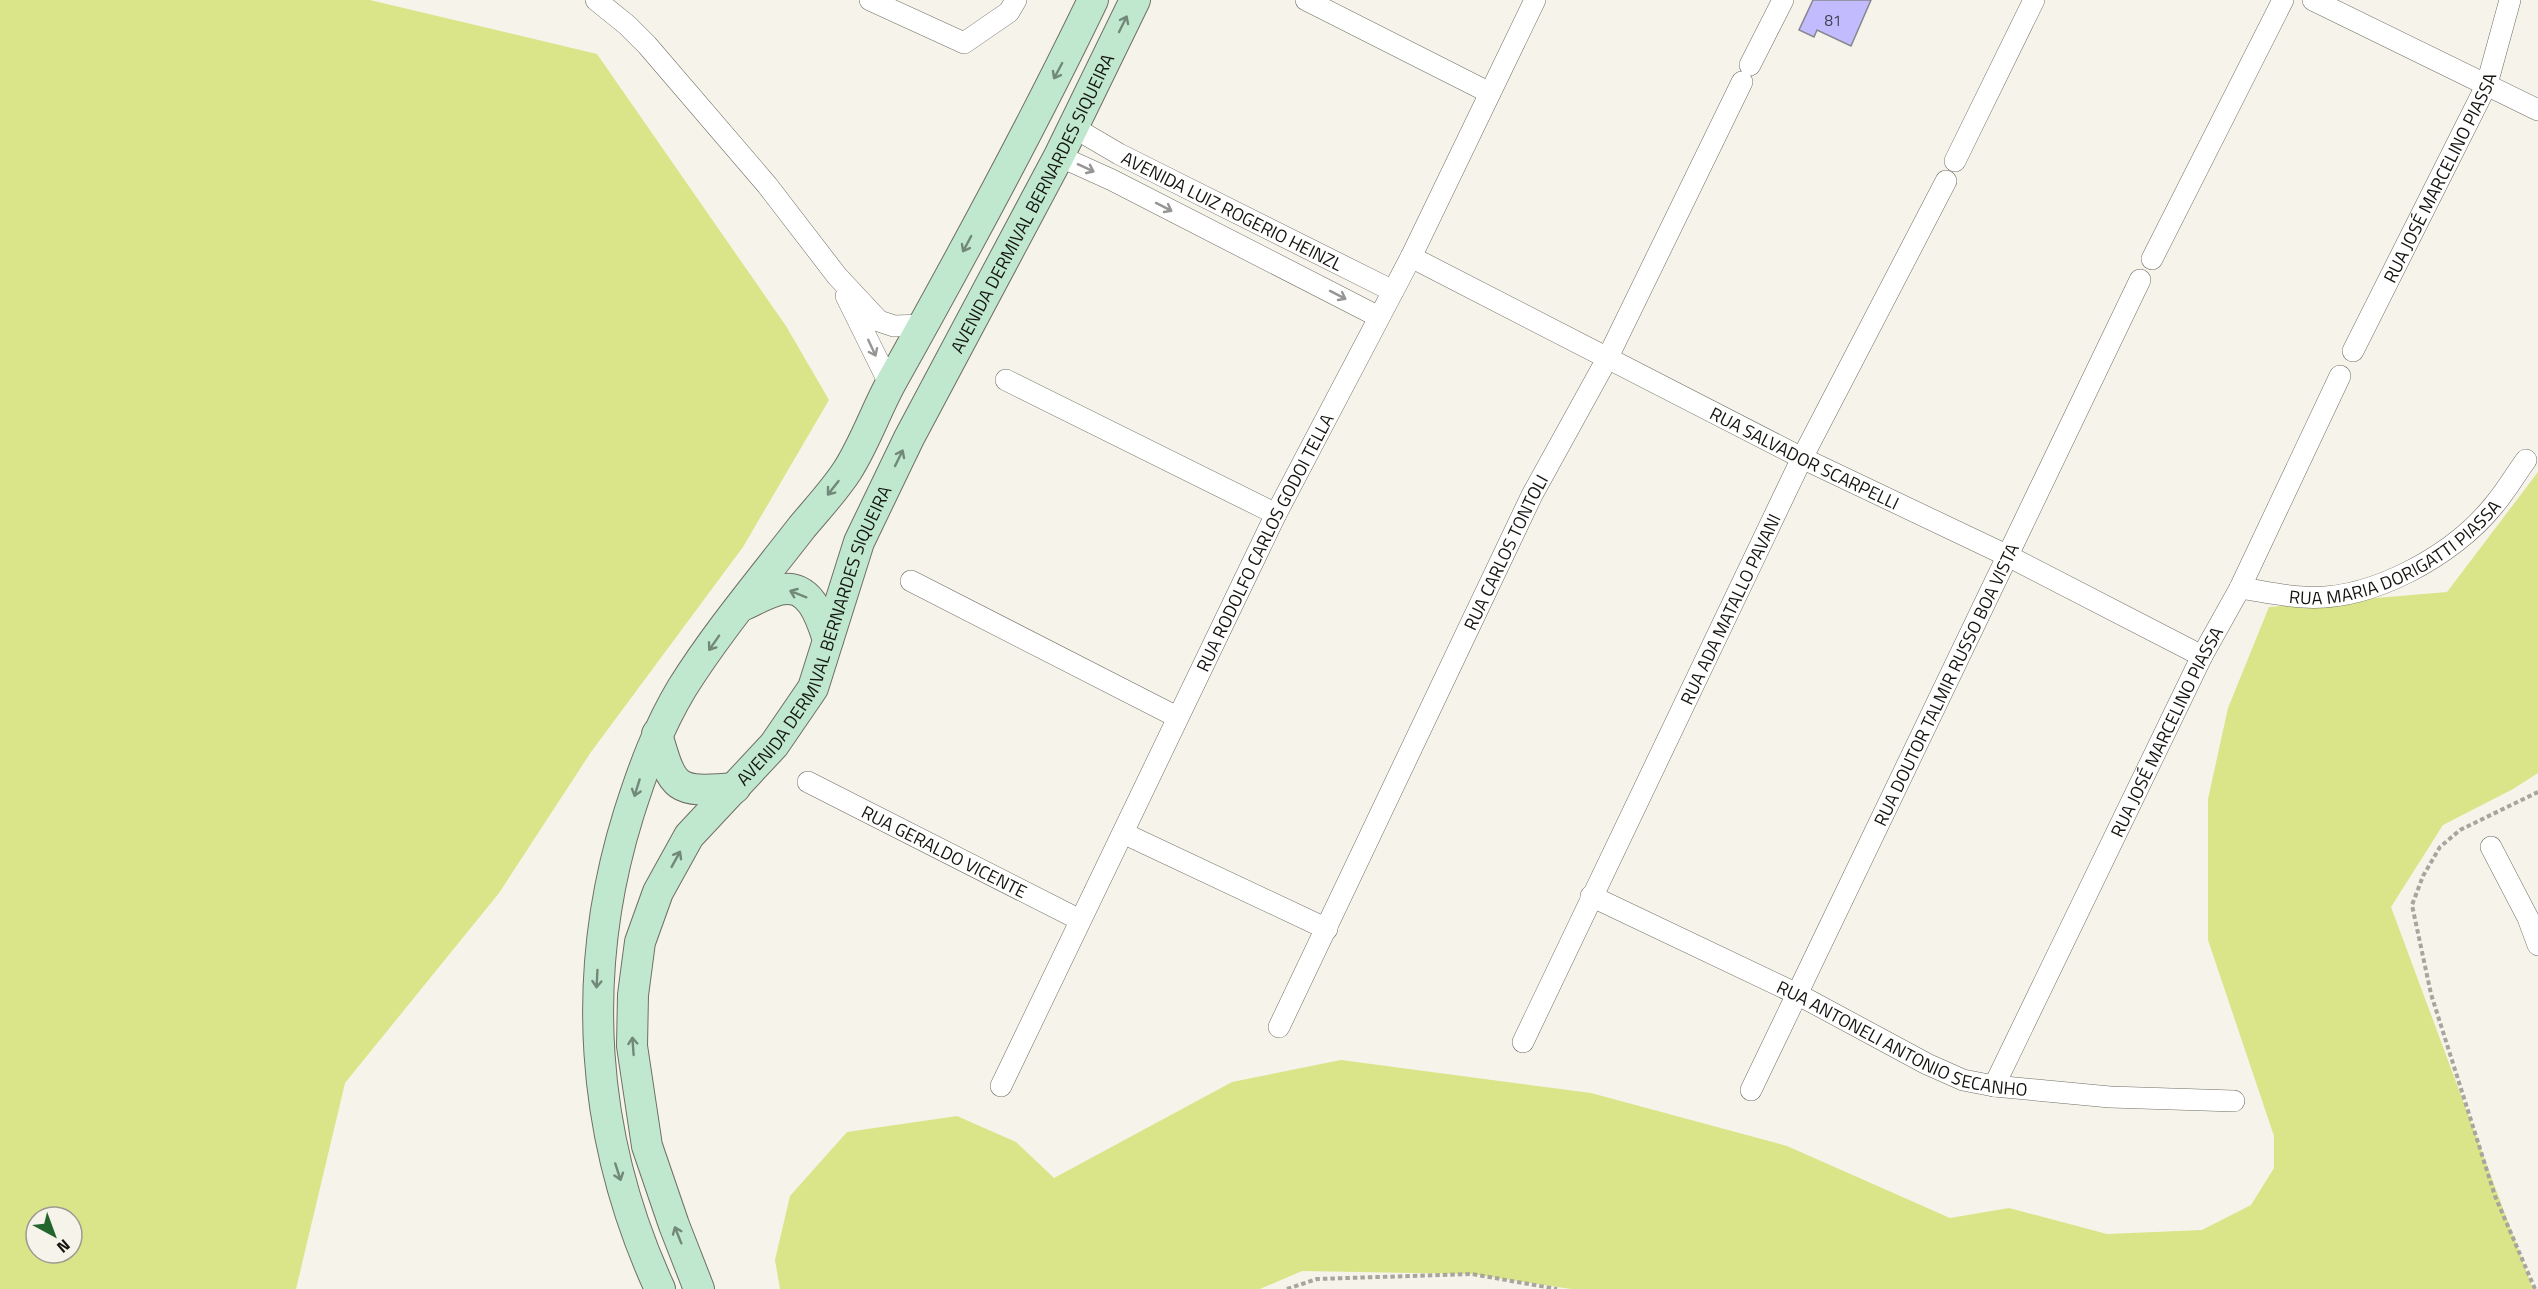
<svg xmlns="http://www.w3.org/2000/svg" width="2538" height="1289" viewBox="0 0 2538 1289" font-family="'Titillium Web',sans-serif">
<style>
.green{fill:#dae489;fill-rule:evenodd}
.building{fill:#c2bcff;stroke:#86868f;stroke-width:1.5}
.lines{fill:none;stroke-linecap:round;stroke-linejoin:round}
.street-casing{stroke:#706e65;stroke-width:22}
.secondary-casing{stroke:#706e65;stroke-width:32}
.path{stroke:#a7a59d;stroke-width:4;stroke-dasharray:4.5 3;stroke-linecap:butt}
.street{stroke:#fff;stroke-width:21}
.secondary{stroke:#bfe8cf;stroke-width:30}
.oneway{stroke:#728979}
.oneway2{stroke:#969593}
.labels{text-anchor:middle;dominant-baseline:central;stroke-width:4.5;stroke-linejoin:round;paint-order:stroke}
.number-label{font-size:15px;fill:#403e4c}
.street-label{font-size:18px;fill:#151410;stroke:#f6f4ea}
</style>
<rect width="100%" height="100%" fill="#f6f4ea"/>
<!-- green -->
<path class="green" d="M0,0h370l227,54 189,272 43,74 -86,147 -152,205 -92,141 -154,190 -49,206h-296zM36,1217h36v36h-36z
M2538,472v301l-25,16 -70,36 -52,82 142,382h-962l-99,-15 -170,-3 -42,18h-480l-5,-29 15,-64 57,-64 110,-16 59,26 38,36 178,-96 109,-22 250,33 196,53 163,72 59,-10 98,26 95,-4 49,-25 23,-37v-32l-66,-196v-141l20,-91 41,-101 178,-15z"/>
<!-- building -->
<path class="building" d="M1813,0h58l-20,46 -34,-16 -3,7 -15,-7z"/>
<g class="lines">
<defs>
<g id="street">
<path d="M596,0l31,25 20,20 120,140 70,91 42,45 15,5 31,-1"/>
<path d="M870,0l94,43 45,-31 7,-12"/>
<path d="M1306,0l184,93"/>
<path d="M2313,0l225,110"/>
<path d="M1750,65l33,-65"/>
<path id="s1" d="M1073,127l46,27 274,137"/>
<path d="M1059,156l53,24 267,137"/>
<path d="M1955,161l79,-161"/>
<path id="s2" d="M1411,257l391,201 206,98 194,100"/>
<path d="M2152,259l131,-259"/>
<path d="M846,296l44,89"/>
<path id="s3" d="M2353,351l134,-267 23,-84"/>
<path d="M1006,380l270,134"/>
<path d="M911,581l266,136"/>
<path id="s4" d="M2240,588c21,3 42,8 63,9 67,5 150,-41 191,-92 12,-14 21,-30 32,-45"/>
<path id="s5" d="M808,782l272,138"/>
<path d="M1123,833l204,96"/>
<path d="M2491,847l37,71 10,27"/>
<path id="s6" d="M1591,896l206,98 130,70 36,16 31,6 116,11 124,4"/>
<path id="s7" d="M1279,1027l253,-532 75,-136 135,-277"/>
<path id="s8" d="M1523,1042l279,-584 144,-277"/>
<path id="s9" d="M1001,1086l275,-572 135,-257 124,-257"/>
<path id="s10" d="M1994,1086l208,-430 38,-68 100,-212"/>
<path id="s11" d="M1751,1090l389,-810"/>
</g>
<g id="secondary">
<path d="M744,605c11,-5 23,-12 35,-15 31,-8 42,28 49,50"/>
<path d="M657,734c16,56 18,59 78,54"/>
<path d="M660,1289c-70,-152 -81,-316 -31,-476 14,-44 29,-85 53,-125 35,-56 79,-108 120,-161 15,-18 32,-36 45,-56 18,-28 29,-61 45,-90 70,-125 139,-252 201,-381"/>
<path id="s12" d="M699,1289l-25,-64 -27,-79 -15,-100 1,-51 7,-53 18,-50 31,-56 85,-91 39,-57 46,-146 50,-104 150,-282 76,-156"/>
</g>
</defs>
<!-- street casing -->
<use href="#street" class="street-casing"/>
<!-- secondary casing -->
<use href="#secondary" class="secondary-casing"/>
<!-- path -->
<path class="path" d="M1287,1289l30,-10 155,-5 85,15
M2535,1289l-40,-93 -64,-202 -19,-89 11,-29 17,-29 20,-17 78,-38"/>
<!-- street -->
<use href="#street" class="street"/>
<!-- secondary -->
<use href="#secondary" class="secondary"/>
</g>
<!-- one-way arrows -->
<defs><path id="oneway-shaft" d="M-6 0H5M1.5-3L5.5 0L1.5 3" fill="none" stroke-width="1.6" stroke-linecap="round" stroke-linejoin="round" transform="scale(1.5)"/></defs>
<g class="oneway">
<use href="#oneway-shaft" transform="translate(1123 24) rotate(-64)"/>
<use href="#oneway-shaft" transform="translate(1058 71) rotate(118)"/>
<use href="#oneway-shaft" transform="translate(967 244) rotate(118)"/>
<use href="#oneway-shaft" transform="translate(899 458) rotate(-64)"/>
<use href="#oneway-shaft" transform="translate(833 488) rotate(128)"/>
<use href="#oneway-shaft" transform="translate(798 594) rotate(-158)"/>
<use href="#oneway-shaft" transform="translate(714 643) rotate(125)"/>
<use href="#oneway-shaft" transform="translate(637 788) rotate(107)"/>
<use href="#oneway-shaft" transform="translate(676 859) rotate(-61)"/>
<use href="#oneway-shaft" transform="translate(597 979) rotate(93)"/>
<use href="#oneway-shaft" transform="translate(633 1046) rotate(-94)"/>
<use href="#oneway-shaft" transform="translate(618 1172) rotate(72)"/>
<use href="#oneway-shaft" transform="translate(678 1235) rotate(-112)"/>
</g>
<g class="oneway2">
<use href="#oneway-shaft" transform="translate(1086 168) rotate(25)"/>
<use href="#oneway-shaft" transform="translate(1164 207) rotate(27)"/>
<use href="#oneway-shaft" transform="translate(1338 295) rotate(27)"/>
<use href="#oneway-shaft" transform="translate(872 348) rotate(65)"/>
</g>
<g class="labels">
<!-- number labels -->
<g class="number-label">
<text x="1833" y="20">81</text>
</g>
<!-- street labels -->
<g class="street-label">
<text stroke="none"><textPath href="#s3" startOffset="194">RUA JOSÉ MARCELINO PIASSA</textPath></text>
<text stroke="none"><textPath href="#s12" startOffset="1202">AVENIDA DERMIVAL BERNARDES SIQUEIRA</textPath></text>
<text stroke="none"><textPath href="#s1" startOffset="180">AVENIDA LUIZ ROGERIO HEINZL</textPath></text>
<text stroke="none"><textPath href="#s2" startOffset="442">RUA SALVADOR SCARPELLI</textPath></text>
<text stroke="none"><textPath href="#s9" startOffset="604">RUA RODOLFO CARLOS GODOI TELLA</textPath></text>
<text stroke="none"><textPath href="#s4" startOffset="168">RUA MARIA DORIGATTI PIASSA</textPath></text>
<text stroke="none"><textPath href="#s7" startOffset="526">RUA CARLOS TONTOLI</textPath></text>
<text stroke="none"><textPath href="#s8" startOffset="480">RUA ADA MATALLO PAVANI</textPath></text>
<text stroke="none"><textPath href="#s12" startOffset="716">AVENIDA DERMIVAL BERNARDES SIQUEIRA</textPath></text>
<text stroke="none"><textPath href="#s11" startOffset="450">RUA DOUTOR TALMIR RUSSO BOA VISTA</textPath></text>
<text stroke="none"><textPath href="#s10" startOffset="394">RUA JOSÉ MARCELINO PIASSA</textPath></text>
<text stroke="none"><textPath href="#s5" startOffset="153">RUA GERALDO VICENTE</textPath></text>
<text stroke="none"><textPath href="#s6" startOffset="344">RUA ANTONELI ANTONIO SECANHO</textPath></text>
</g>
</g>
<!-- north arrow -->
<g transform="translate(54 1235) rotate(139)"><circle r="28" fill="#f6f4ea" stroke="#9c9a93" stroke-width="1.5"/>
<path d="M0-4.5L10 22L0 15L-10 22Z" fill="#24652e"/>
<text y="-9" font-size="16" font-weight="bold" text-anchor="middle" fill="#151410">N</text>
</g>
</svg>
